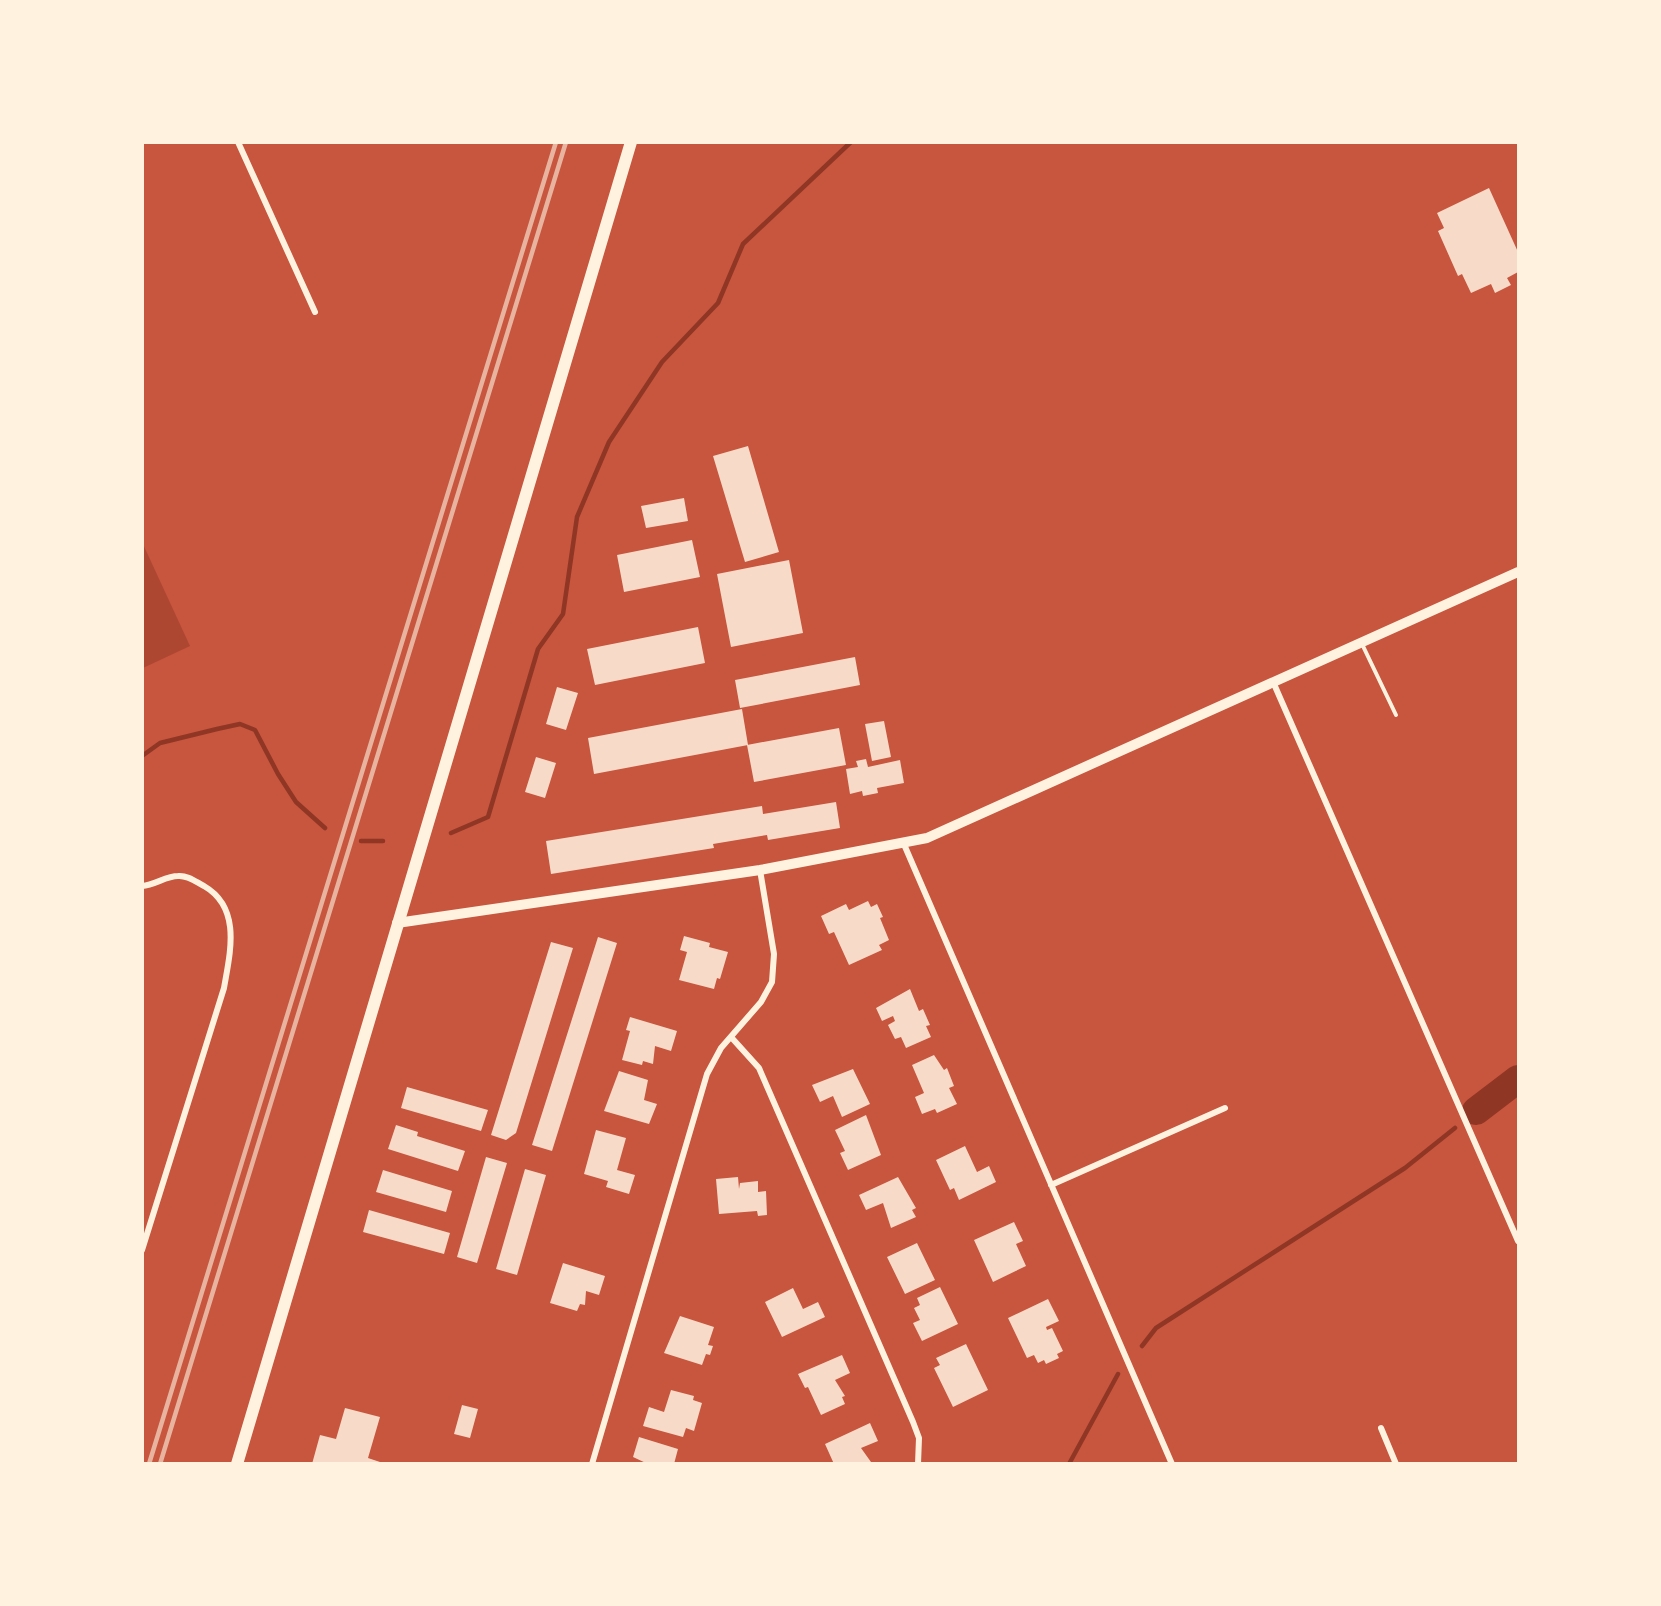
<svg xmlns="http://www.w3.org/2000/svg" width="1661" height="1606" viewBox="0 0 1661 1606" font-family="Signika,sans-serif">
<style>
.green{fill:#ae4732}
.lines{fill:none;stroke-linecap:round;stroke-linejoin:round}
.stream{stroke:#8f3625;stroke-width:4.5}
.river{stroke:#8f3625;stroke-width:28}
.building{fill:#f7dbc8}
.service{stroke:#fff3e0;stroke-width:4}
.minor{stroke:#fff3e0;stroke-width:6}
.tertiary{stroke:#fff3e0;stroke-width:10}
.primary{stroke:#fff3e0;stroke-width:12}
.rail{stroke:#e9b49f;stroke-width:4.5}
</style>
<rect width="100%" height="100%" fill="#c8553d"/>
<!-- green -->
<path class="green" d="M142,542l48,104 -47,22h-1z"/>
<g class="lines">
<!-- stream -->
<path class="stream" d="M142,756l18,-13 57,-14 23,-5 15,6 23,44 18,28 29,26
M451,833l37,-16 50,-168 25,-35 14,-97 32,-75 53,-80 56,-59 25,-59 108,-102
M361,841h22
M1142,1346l14,-18 249,-160 50,-40
M1069,1464l49,-90"/>
<!-- river -->
<path class="river" d="M1476,1111l42,-32"/>
</g>
<!-- building -->
<path class="building" d="M1489,188l29,64v20l-11,6 4,7 -16,8 -4,-9 -20,9 -9,-19 -4,2 -20,-45 6,-3 -7,-15z
M748,446l31,106 -34,10 -32,-106z
M684,498l4,23 -42,7 -5,-22z
M692,540l8,37 -76,15 -7,-37z
M789,560l14,73 -72,14 -14,-73z
M698,627l7,36 -110,22 -8,-36z
M855,657l5,28 -120,23 -5,-28z
M557,687l21,6 -12,37 -20,-6z
M742,709l6,36 -154,29 -6,-36z
M884,721l7,36 -19,4 -7,-37z
M839,728l7,37 -92,17 -7,-37z
M536,757l20,6 -11,35 -20,-6z
M866,759l2,8 32,-7 4,23 -27,5 1,5 -15,3 -1,-5 -12,3 -4,-25 12,-2 -2,-6z
M836,802l4,26 -72,12 -1,-5 -54,9 1,4 -163,26 -5,-33 216,-35 1,8z
M868,901l3,6 6,-3 6,13 -3,1 9,22 -10,5 3,5 -33,15 -15,-33 -5,2 -8,-18 25,-12 3,6z
M684,936l26,7 -1,4 19,5 -8,27 -3,-1 -3,11 -35,-9 8,-28 -7,-2z
M598,937l19,6 -65,208 -20,-6z
M551,942l22,6 -57,185 -10,7 -15,-5z
M910,989l9,22 4,-2 7,16 -4,1 5,11 -25,11 -5,-11 -6,2 -7,-14 7,-4 -2,-5 -11,5 -6,-13z
M630,1017l47,14 -6,20 -16,-5 -2,18 -10,-3 -1,4 -20,-5 8,-29 -4,-1z
M934,1055l10,15 3,-2 7,18 -5,2 8,16 -20,9 -2,-4 -13,5 -7,-17 9,-4 -12,-28z
M853,1069l17,35 -28,13 -9,-21 -13,6 -8,-17z
M619,1071l29,9 -4,20 13,4 -8,20 -45,-13z
M407,1087l81,23 -7,21 -80,-23z
M866,1115l15,40 -33,15 -8,-17 5,-2 -10,-21z
M396,1125l22,7 -1,4 48,15 -7,20 -70,-22z
M596,1130l30,8 -9,32 18,5 -6,19 -23,-7 2,-6 -24,-7z
M965,1146l12,26 12,-6 7,16 -37,18 -5,-12 -4,2 -14,-30z
M486,1157l21,6 -30,100 -20,-6z
M525,1169l21,6 -29,100 -21,-6z
M383,1170l69,21 -6,21 -70,-20z
M738,1177l1,12 1,-6 18,-2v11l8,-1 1,24 -9,1 -1,-5 -38,3 -3,-35z
M898,1177l18,31 -4,2 4,7 -25,11 -8,-25 -17,7 -7,-15z
M369,1210l81,23 -6,21 -81,-22z
M1014,1222l9,19 -7,3 10,22 -33,16 -19,-42z
M917,1243l18,37 -30,14 -18,-37z
M563,1263l42,13 -6,19 -13,-4 -1,14 -5,-1 -3,7 -27,-8z
M940,1287l18,37 -36,17 -9,-18 7,-3 -6,-12 6,-3 -3,-7z
M793,1288l10,21 15,-7 7,15 -43,20 -17,-35z
M1048,1299l11,22 -13,6 1,3 5,-2 11,23 -6,3 2,4 -13,6 -2,-4 -6,3 -4,-8 -7,3 -19,-40z
M680,1316l34,11 -6,18 5,1 -3,9 -4,-1 -4,11 -38,-12z
M966,1344l22,46 -35,17 -19,-39 6,-3 -4,-7z
M842,1355l8,18 -15,7 10,16 -3,1 3,7 -24,11 -13,-28 -3,1 -7,-14z
M671,1390l23,6 -1,4 9,3 -8,28 -8,-3 -3,9 -40,-11 6,-19 15,5z
M462,1405l16,4 -8,29 -16,-4z
M345,1408l35,9 -12,41 18,6h-74l8,-29 16,4z
M870,1423l8,18 -17,7 10,14 -37,2 -9,-20z
M639,1437l39,12 -4,15h-26l-15,-7z"/>
<g class="lines">
<!-- service -->
<path class="service" d="M1362,644l34,71"/>
<!-- minor -->
<path class="minor" d="M238,142l77,170
M1274,684l244,557
M903,842l269,622
M142,886c13,-1 24,-10 36,-10 10,-1 18,6 26,10 38,22 26,67 20,102l-82,262
M731,1037l28,31 154,354 6,16 -1,26
M1051,1185l174,-77
M1381,1428l15,36
M592,1464l115,-390 14,-26 40,-46 11,-20 2,-28 -14,-84"/>
<!-- tertiary -->
<path class="tertiary" d="M397,923l363,-53 167,-32 591,-266"/>
<!-- primary -->
<path class="primary" d="M237,1464l394,-1322"/>
<!-- rail -->
<path class="rail" d="M149,1464l407,-1322
M160,1464l406,-1322"/>
</g>
<!-- border -->
<rect width="1661" height="1606" fill="none" stroke="#fff3e0" stroke-width="288"/>
</svg>
